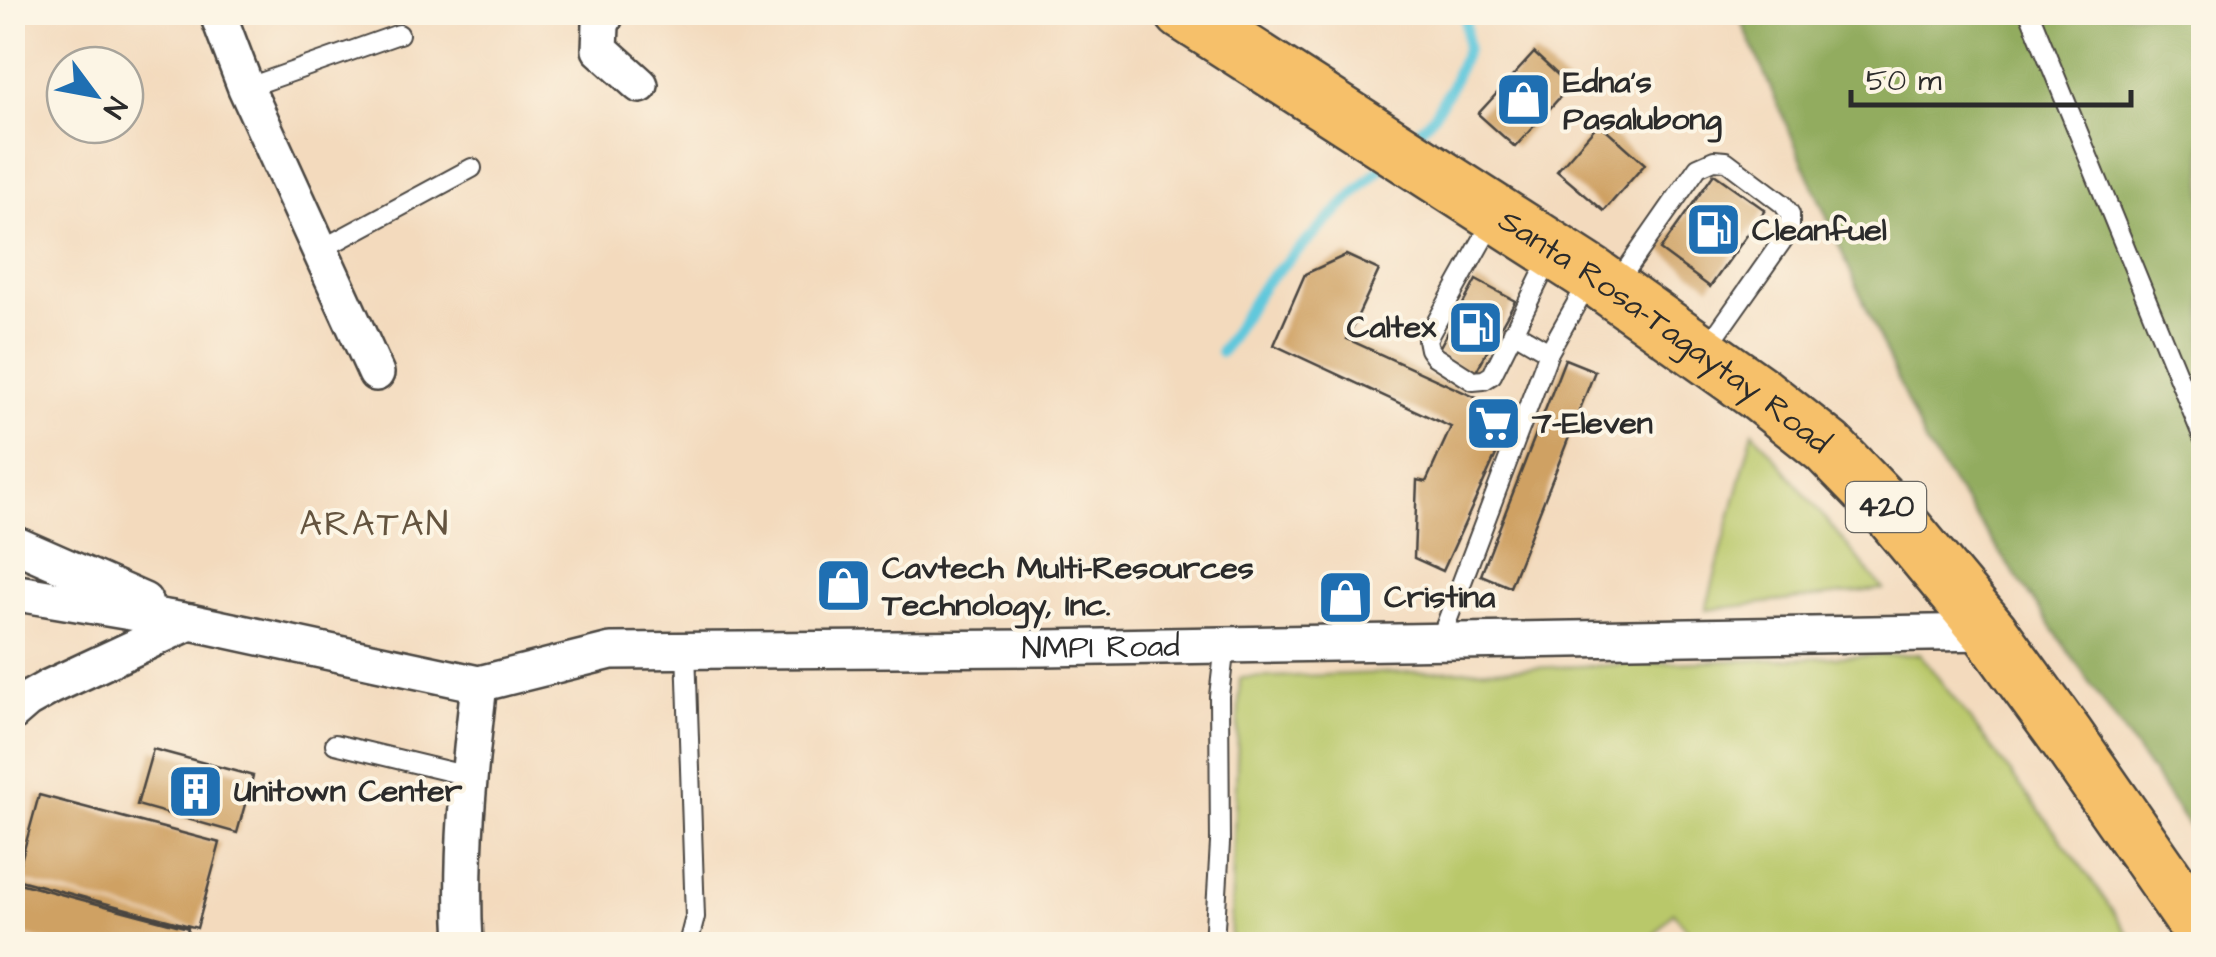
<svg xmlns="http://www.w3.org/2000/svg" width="2216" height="957" viewBox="0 0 2216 957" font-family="'Architects Daughter',sans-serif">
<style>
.green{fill:#b9c86b;stroke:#727a4b;stroke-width:2.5}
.forest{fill:#92ac5f;stroke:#5e6c45;stroke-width:2.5}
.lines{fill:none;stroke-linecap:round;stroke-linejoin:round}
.stream{stroke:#60c8dc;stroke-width:11}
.building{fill:#cfa163}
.service-casing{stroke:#494541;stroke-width:22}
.minor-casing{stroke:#494541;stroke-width:40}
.primary-casing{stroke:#494541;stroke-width:60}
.service{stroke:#fff;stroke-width:18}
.minor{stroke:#fff;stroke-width:35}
.primary{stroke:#f6c06b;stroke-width:55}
.labels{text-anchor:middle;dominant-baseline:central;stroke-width:8;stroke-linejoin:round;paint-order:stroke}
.shield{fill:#fcf5e5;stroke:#6a6863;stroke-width:2.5}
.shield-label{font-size:30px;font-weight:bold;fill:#2b2b2b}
.poi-label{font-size:32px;font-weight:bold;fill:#2b2b2b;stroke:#fcf5e5;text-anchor:start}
.street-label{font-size:32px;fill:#2b2b2b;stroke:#fcf5e5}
.neighbourhood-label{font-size:35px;letter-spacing:2.5px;fill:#64543f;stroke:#fcf5e5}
</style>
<rect width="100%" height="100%" fill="#fcf5e5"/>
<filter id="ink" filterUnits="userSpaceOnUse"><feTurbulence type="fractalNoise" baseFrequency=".01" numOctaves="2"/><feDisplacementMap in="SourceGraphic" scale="20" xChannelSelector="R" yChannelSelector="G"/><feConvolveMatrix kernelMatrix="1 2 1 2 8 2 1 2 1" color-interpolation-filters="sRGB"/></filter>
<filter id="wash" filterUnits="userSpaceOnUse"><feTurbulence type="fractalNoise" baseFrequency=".0048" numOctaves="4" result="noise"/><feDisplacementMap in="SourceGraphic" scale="40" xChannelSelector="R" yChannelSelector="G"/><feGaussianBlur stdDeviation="2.25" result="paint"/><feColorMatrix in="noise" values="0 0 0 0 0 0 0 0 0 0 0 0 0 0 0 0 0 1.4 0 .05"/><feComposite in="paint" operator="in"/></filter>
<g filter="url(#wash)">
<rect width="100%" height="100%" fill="#f3dabd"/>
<!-- green -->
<path class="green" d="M1753,431l130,158 -177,21z
M1920,654l168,221 47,69h-436l-26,-32 -27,32h-416l10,-266z"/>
<!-- forest -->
<path class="forest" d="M1738,13h465v834l-277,-402z"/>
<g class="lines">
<!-- stream -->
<path class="stream" d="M1409,140l23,-23 18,-28 17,-41 -2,-36
M1221,352l43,-68 125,-124"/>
</g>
<g id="blocks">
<!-- building -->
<path class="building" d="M1534,53l36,33 -55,61 -37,-33z
M1599,123l46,41 -41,47 -47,-40z
M1714,174l51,36 -55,77 -50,-37z
M1346,255l33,15 -32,69 167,76 -71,156 -29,-13 3,-78 9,2 25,-55 -177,-82 31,-71z
M1476,280l39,21 -41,74 -38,-21z
M1565,359l30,12 -85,216 -29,-12z
M153,749l100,27 -16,57 -100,-28z
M39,795l181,48 -23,85 -181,-49z
M15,882l173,46 -4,16h-127l-45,-12v-41z"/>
</g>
</g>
<g filter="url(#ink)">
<use href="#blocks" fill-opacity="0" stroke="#494541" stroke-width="2.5"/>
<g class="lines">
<defs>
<path id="service" d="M2029,12l175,428
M246,88l153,-54
M1494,219l-67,120 2,10 5,7 39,25 11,-1 8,-5 58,-117
M320,250l152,-82
M1615,286l83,-119 16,-7 12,1 57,43 7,10v16l-84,119
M1513,331l36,21
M1440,640l109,-288 40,-71
M686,650l9,267 -7,27
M335,744l133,32
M1214,944l6,-101 -1,-147 6,-51"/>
<g id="minor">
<path d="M217,12l29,76 130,285"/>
<path d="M607,12l-6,13 -1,24 40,36"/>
<path d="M12,543l132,58"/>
<path id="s1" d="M12,592l178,30 289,62 132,-33 432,-3 947,-16"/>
<path d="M12,713l15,-13 23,-13 140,-65"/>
<path d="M465,944c-5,-87 4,-173 14,-260"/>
</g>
<g id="primary">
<path id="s2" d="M1183,12l409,263 169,120 67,53 64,66 98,118 75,103 139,200"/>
</g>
</defs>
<!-- service casing -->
<use href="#service" class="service-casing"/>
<!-- minor casing -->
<use href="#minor" class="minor-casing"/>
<!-- primary casing -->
<use href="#primary" class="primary-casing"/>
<!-- service -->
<use href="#service" class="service"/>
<!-- minor -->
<use href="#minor" class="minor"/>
<!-- primary -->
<use href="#primary" class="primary"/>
</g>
</g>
<!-- icons -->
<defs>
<symbol id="shop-square" viewBox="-11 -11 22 22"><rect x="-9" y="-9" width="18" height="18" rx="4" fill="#1f6fb2" stroke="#fcf5e5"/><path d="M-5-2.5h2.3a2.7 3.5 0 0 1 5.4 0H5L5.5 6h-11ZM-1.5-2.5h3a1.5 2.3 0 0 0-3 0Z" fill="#fff"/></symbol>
<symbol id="fuel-square" viewBox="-11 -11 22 22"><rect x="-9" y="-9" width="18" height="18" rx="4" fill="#1f6fb2" stroke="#fcf5e5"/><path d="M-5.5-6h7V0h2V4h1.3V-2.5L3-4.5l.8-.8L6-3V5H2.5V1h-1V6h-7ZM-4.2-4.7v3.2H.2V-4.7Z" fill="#fff"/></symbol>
<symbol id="supermarket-square" viewBox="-11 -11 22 22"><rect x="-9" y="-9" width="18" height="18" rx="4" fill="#1f6fb2" stroke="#fcf5e5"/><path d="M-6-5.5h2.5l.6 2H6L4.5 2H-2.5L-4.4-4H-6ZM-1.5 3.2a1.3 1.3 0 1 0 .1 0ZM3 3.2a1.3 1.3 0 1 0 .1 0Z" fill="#fff"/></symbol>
<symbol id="building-square" viewBox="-11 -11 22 22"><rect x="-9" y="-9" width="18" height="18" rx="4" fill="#1f6fb2" stroke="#fcf5e5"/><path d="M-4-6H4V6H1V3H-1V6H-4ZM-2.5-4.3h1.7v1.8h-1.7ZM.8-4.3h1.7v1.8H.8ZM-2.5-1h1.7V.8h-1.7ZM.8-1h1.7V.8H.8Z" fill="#fff"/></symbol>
</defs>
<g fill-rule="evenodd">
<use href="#shop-square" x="1492" y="68" width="63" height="63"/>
<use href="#fuel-square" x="1682" y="198" width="63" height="63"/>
<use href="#fuel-square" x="1444" y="296" width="63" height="63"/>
<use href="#supermarket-square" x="1462" y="392" width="63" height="63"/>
<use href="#shop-square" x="812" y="554" width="63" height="63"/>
<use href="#shop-square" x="1314" y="566" width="63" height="63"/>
<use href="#building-square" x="164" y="760" width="63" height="63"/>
</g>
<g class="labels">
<!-- shield labels -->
<rect class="shield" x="1846" y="482" width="80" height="50" rx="8"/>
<g class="shield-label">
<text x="1886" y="507">420</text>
</g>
<!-- poi labels -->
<g class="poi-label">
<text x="1563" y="82">Edna's<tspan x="1563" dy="37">Pasalubong</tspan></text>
<text x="1752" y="230">Cleanfuel</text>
<text x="1436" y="327" text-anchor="end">Caltex</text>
<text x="1532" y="423">7-Eleven</text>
<text x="882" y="568">Cavtech Multi-Resources<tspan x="882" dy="37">Technology, Inc.</tspan></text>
<text x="1384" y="597">Cristina</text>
<text x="234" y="791">Unitown Center</text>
</g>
<!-- street labels -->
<g class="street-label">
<text stroke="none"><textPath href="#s2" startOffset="578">Santa Rosa-Tagaytay Road</textPath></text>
<text stroke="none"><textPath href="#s1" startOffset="1102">NMPI Road</textPath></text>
</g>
<!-- neighbourhood labels -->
<g class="neighbourhood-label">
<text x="375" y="524">ARATAN</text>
</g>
</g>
<!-- margin -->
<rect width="2216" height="957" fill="none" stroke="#fcf5e5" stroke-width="50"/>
<!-- north arrow -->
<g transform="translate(95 95) rotate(122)"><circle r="48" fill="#fcf5e5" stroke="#a8a49b" stroke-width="2.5"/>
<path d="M0-8L18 38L0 25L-18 38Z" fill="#1f6fb2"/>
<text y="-15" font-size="28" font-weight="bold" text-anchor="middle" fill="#2b2b2b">N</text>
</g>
<!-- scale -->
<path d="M1851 90v15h280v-15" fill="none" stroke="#2b2b2b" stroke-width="5"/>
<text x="1866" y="90" font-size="30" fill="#2b2b2b" stroke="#fcf5e5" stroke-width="8" paint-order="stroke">50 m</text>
</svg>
